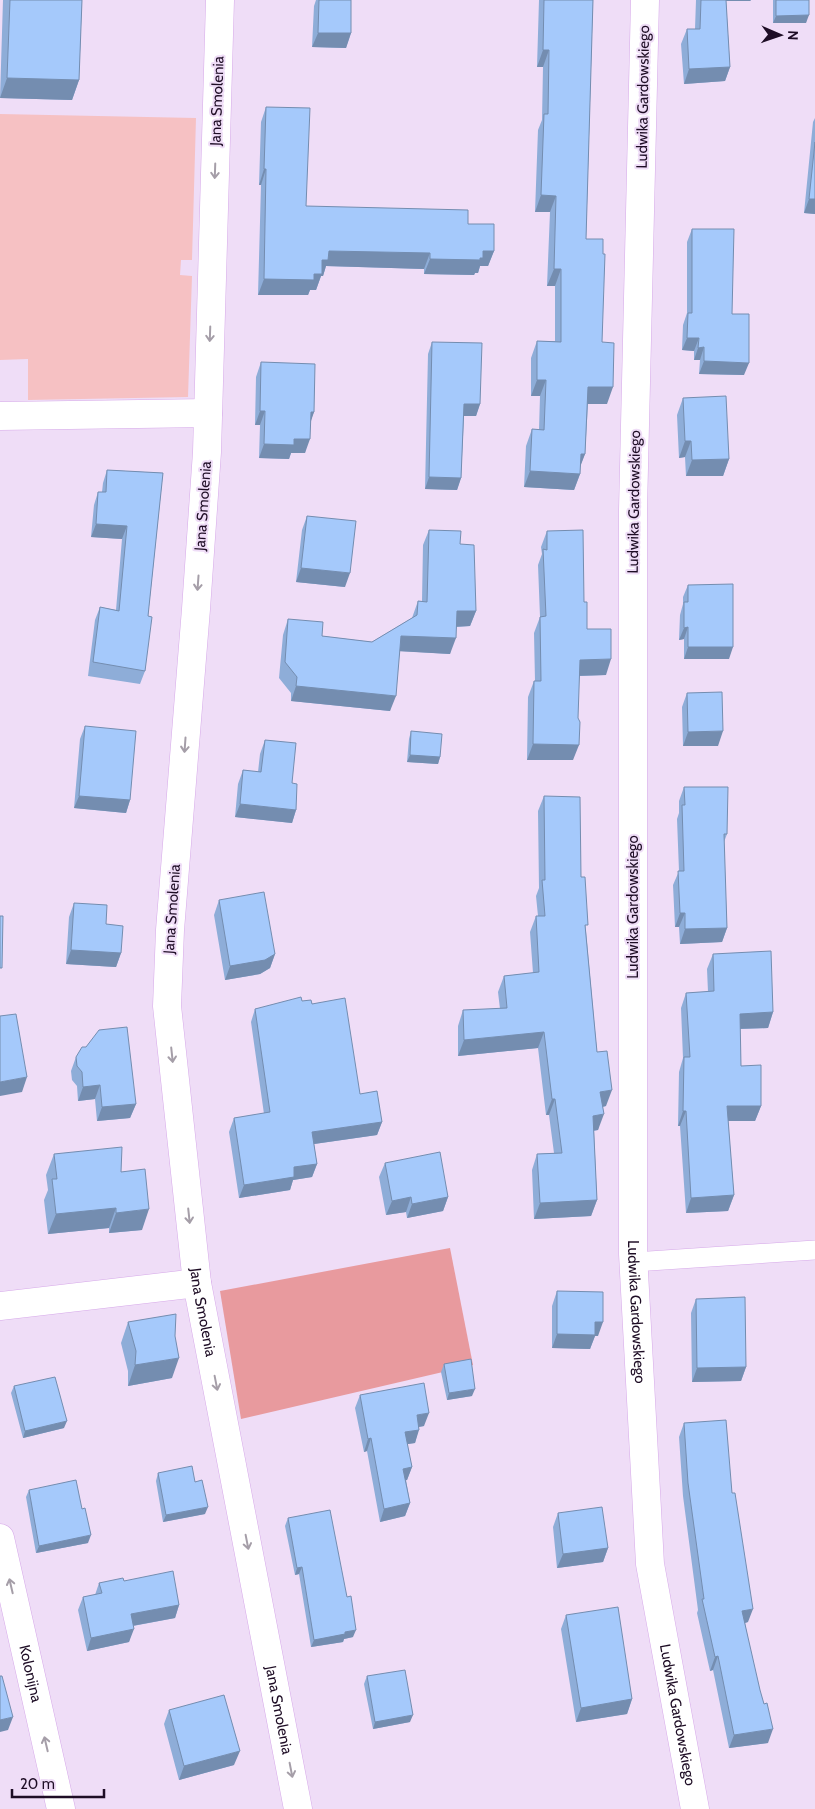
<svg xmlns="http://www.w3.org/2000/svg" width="815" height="1809" viewBox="0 0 815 1809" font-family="Cabin,sans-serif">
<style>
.green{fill:#f6c1c3}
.forest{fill:#e89a9e}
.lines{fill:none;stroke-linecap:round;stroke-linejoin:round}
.lane-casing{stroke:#d6a9e9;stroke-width:20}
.street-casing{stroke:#d6a9e9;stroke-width:29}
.lane{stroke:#fff;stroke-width:19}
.street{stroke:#fff;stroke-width:28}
.wall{fill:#8eadd8}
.shaded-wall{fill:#748db0}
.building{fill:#a5c9fb;stroke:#748db0}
.oneway{stroke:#a59ea8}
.labels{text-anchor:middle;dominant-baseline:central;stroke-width:4;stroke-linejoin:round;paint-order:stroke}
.street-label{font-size:15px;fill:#1e0d25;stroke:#efddf7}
</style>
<rect width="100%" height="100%" fill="#efddf7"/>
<!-- green -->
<path class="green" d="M0,114l196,4 -4,142h-11l-1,15 12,1 -4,121 -160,3v-41l-28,1z"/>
<!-- forest -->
<path class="forest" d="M450,1248l23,117 -232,54 -21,-128z"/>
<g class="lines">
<defs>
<path id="lane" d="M634,1262l181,-12"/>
<g id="street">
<path id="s1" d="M220,0l-13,452 -11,157 -26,321 -3,76 30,277 101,526"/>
<path id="s2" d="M645,0l-12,510v744l17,310 45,245"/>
<path d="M0,416l208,-3"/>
<path d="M0,1306l197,-23"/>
<path id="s3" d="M0,1538l61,271"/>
</g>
</defs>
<!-- lane casing -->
<use href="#lane" class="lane-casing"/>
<!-- street casing -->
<use href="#street" class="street-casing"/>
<!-- lane -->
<use href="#lane" class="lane"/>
<!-- street -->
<use href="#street" class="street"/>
</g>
<!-- wall -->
<path class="wall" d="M3,0h79l-3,80 -7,20 -72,-2z
M316,0h35v33l-5,15 -34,-1 2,-41z
M539,0h54l-7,239 16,103 5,62h-19l-3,50 -5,12v8l-6,16 -50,-3 2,-41 6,-17 7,1 1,-34h-9v-38l6,-17h18v-55h-8l3,-74h-15l3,-82 4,-10 1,-53h-6z
M696,0h55l-1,1h-24l4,66 -5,14 -41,3 -3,-40 6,-15h8z
M773,0h36l-3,23h-33z
M266,107l40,99 162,18 26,27 -6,15h-8l-2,7h-3l-1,2 -50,-1v-5l-98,-3 -3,10h-2l-5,14h-6l-2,5h-50l3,-110h-2l2,-63z
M815,118v96l-11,-1 9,-91z
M692,229l40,85 12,61 -45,-1 1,-14h-6v-9l-12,-1 1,-25 4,-12v-71z
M432,342l48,62 -4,12h-12l-3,62 -4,12 -32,-1 3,-135z
M261,362l53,50 -4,10 -5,31h-14l-2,6 -30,-1 1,-33h-5l1,-48z
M683,398l46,61 -6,17h-37l-1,-19 -6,1 -2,-43z
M107,470l56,3 -15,143 -3,55 -5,13 -52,-8 7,-56 5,-13 16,3 6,-71 -31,-2 3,-32 4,-13h4l1,-9z
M307,516l38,71 -49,-5 6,-52z
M429,530l31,14 16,67 -6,15 -14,1 -6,27 -50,-3 -10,60 -99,-10v-8l-12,-15 4,-43 5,-16 34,17 50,6 40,-24 6,-17h4l1,-56z
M547,531l37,71 3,27 19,46 -27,1 -6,84h-46l1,-63 6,-16h1l-1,-48 6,-16 -2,-52 4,-11 -1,-7z
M688,585l41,74h-45v-20l-5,1 1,-25 3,-11v-7z
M687,693l31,53h-35l-1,-39z
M85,726l45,74 -4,13 -52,-5 6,-69z
M411,731l29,26 -2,7 -31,-2 2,-23z
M265,740l27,43 4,27 -4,13 -57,-6 3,-33 5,-14 15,2 2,-18z
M684,787l43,47 -3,8 3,86 -5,14 -42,2 -1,-17h-4l-2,-42 6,-14 -2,-52 2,-6v-12z
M544,796l37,81 16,175 9,54 -3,1 -5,23 -4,1 3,69 -6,16 -57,3 -2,-49 5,-16 17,-1 -5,-38h-3l-8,-67 -80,8v-30l5,-16 37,-1 -2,-17 6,-16 29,-3 -3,-41 6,-16h2l-2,-20 3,-8 -1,-77z
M219,900l56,54 -5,14 -10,6 -35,6 -11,-65z
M74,903l32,21 15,29 -5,14 -50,-3 3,-47z
M713,954l60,58 -5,16 -28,1 1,37 20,40 -6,15h-27l6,74 -6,16 -42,2 -6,-87h-2l1,-54 4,-14 -2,-50 5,-15 22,-1 -1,-23z
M302,1001l10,3 48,90 22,28 -5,13 -63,9 3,20 -5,13 -19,3 -3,10 -51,8 -10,-66 5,-14 30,-4 -13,-92 4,-13z
M76,1057l60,47 -6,14 -33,3 -2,-22 -17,2 -1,-15 -5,-6 -1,-9z
M54,1154l67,18 21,58 -33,3v-5l-61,6 -4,-34 4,-10 -2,-15z
M385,1163l63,34 -5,14 -36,7 -1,-6 -20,3 -7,-38z
M557,1291l41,45h-3l-5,13 -38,-1v-42z
M696,1299l50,68 -5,14 -49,1 -1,-69z
M128,1322l44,56 -44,8v-15l-7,-28z
M444,1364l28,32 -25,4 -6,-28z
M14,1386l50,42 -41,10 -12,-45z
M360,1395l64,31 -5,1 -4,16 -8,1 5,23 -5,13h-1l4,23 -5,13 -25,6 -13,-71 -3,1 -9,-44z
M684,1423l48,70 16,129 -3,1 23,120 -39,5 -16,-78 -3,1 -13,-58 1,-3 -15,-114 -4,-59z
M158,1473l47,41 -42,8 -7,-41z
M29,1490l59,53 -52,10 -10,-56z
M558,1513l50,35 -5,14 -46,6 -4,-41z
M288,1518l65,119 -9,2 -1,3 -32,5 -12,-73 -4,1 -10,-49z
M124,1581l55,24 -4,13 -42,8 -4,16 -42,9 -9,-41 5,-13 12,-2 4,-12z
M566,1615l66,84 -5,15 -51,8 -15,-93z
M367,1676l43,46 -37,7 -9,-45z
M169,1710l65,55 -55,15 -15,-56z"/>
<!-- shaded-wall -->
<path class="shaded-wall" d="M720,0h31l-1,1h-30z
M809,15l-3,8h-33l3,-7z
M318,33h33l-5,15 -34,-1z
M543,50h6l-6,17h-6z
M730,67l-5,14 -41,3 5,-15z
M7,78l72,2 -7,20 -72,-2z
M264,169h2l-5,16h-2z
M541,195l15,1 -6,16h-15z
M809,199h6v15l-11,-1z
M329,251l101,2 -6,16 -98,-3 -3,10h-2l-5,14h-6l-2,5h-50l6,-16 50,-5 8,-14z
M483,251h11l-6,15h-8l-2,7h-3l-1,2 -50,-1 6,-15z
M554,269h7l-6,17h-8z
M687,338h12l-5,13 -12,-1z
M704,347l-4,13h-6l4,-12z
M704,361l45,2 -5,12 -45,-1z
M537,380h9l-6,16h-9z
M588,387h25l-6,17h-25z
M464,404h16l-4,12h-16z
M260,411h5l-5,14h-5z
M311,412h3l-5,15z
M294,439h16l-5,14h-14l-2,6 -30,-1 5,-14z
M685,441h6l-6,16 -6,1z
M581,454h4l-6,16z
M729,459l-6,17h-37l6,-16z
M530,471l50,3 -6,16 -50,-3z
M429,477l32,1 -4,12 -32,-1z
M96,524l31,2 -5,13 -31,-2z
M301,568l49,5 -5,14 -49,-5z
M457,611h19l-6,15 -19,1z
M688,627l-4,12 -5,1 5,-12z
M401,636l55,2 -6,16 -54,-3z
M688,647h45l-4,12h-45z
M611,659l-5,16 -32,1 6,-16z
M296,686l100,10 -6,15 -99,-10z
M723,731l-5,15h-35l5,-14z
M533,744l46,1 -6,15h-46z
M410,755l30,2 -2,7 -31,-2z
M79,796l51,4 -4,13 -52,-5z
M240,804l56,6 -4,13 -57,-6z
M680,913h5l-6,14h-4z
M727,928l-5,14 -42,2 5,-15z
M71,950l50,3 -5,14 -50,-3z
M275,954l-5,14 -10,6 -35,6 5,-14z
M773,1012l-5,16 -33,1 5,-15z
M544,1032l-6,16 -80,8 6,-16z
M27,1077l-5,15 -22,4v-14z
M100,1085l-5,14 -17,2 5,-14z
M612,1090l-6,16 -11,2 5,-16z
M552,1099h3l-6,16h-3z
M136,1104l-6,14 -33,3 5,-14z
M727,1106h34l-6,15h-34z
M683,1111h3l-6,15h-2z
M604,1114l-6,16 -11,1 6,-15z
M382,1122l-5,13 -70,10 5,-13z
M317,1164l-5,13 -19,3 -3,10 -51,8 5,-13 50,-18z
M734,1195l-6,16 -42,2 5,-15z
M411,1197l-5,15 -20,3 6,-14z
M448,1197l-5,14 -36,7 5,-14z
M597,1200l-6,16 -57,3 6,-16z
M116,1208l-7,20 -61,6 8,-20z
M149,1209l-7,21 -33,3 7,-20z
M595,1322h8l-5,14h-3l-5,13 -38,-1 5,-14z
M179,1358l-7,20 -44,8 7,-21z
M746,1367l-5,14 -49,1 5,-14z
M475,1389l-3,7 -25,4 2,-7z
M429,1413l-5,13 -12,2 5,-13z
M67,1421l-3,7 -41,10 2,-7z
M419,1430l-4,13 -14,2 4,-13z
M371,1438l-4,13 -3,1 4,-13z
M412,1467l-5,13 -8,2 4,-13z
M410,1503l-5,13 -25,6 4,-13z
M208,1507l-3,7 -42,8 3,-7z
M91,1535l-3,8 -52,10 3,-7z
M608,1548l-5,14 -46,6 6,-14z
M302,1567l-3,7 -4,1 2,-7z
M179,1605l-4,13 -49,9 5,-13z
M753,1609l-5,13 -11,3 5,-14z
M134,1629l-5,13 -42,9 4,-13z
M356,1630l-3,7 -9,2 -1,3 -32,5 3,-7 31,-8z
M718,1656l-5,14 -3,1 5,-14z
M632,1699l-5,15 -51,8 5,-14z
M413,1715l-3,7 -37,7 2,-7z
M13,1717l-5,13 -8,2v-12z
M773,1729l-5,14 -39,5 5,-13z
M240,1751l-6,14 -55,15 5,-14z"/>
<!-- building -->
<path class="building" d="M10,0h72l-3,80 -72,-2z
M319,0h32v33h-33z
M544,0h49l-7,239h17v15h2l-3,88 12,1 -1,44h-25l-3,67h-4l-1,20 -50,-3 2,-42 12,1 2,-50h-9v-39l24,1v-73h-7l2,-73 -15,-1 3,-81h4l1,-64h-6z
M701,0h25l4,67 -41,2 -2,-40h13z
M776,0h33v15l-33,1z
M266,107l44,1 -4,98 162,4v14h26v27h-11v7h-3v2l-50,-1v-6l-101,-2 -1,9h-6v14h-8v6l-50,-1 2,-110h-2z
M815,142v57h-6z
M692,229h42l-2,85h17v49l-45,-2v-14l-6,1 1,-10h-12l1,-25h4z
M432,342l50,1 -2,61h-16l-3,74 -32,-1z
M261,362l54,2 -1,48h-3l-1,27h-16v6l-30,-1 1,-33h-5z
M726,396l3,63 -37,1 -1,-19h-6l-2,-43z
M107,470l56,3 -15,143 4,1 -7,54 -52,-9 7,-55 19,4 8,-85 -31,-2 2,-32h8z
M307,516l49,5 -6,52 -49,-5z
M429,530l32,1 -1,13 14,1 2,66h-19l-1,27 -55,-2 -5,60 -100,-10 1,-9 -12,-15 3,-43 35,3 -1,14 50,6 45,-27 1,-14 9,1z
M583,530l1,72h3v27h24v30l-31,1 -2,58 2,4 -1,23 -46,-1 1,-63h7l-1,-64 6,-1 -3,-67 4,1v-19z
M733,584v63h-45v-20l-4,1v-26h4v-17z
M722,692l1,39 -35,1 -1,-39z
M85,726l51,5 -6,69 -51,-4z
M411,731l31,3 -2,23 -30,-2z
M265,740l31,3 -4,40 5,1 -1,26 -56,-6 3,-34 18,2z
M684,787h44l-1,47h-3l3,94 -42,1v-16h-5l-2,-42h6l-2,-66h3z
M544,796l36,1 1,80h4l3,48h-3l12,127 10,-1 5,39 -12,2 4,22 -11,2 4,84 -57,3 -3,-49 25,-1 -7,-54h-3l-8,-67 -80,8 -1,-30 44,-2 -3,-32 35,-4 -3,-56h9l-3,-36h3z
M264,892l11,62 -10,6 -35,6 -11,-66z
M74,903l33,2 -1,19 17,2 -2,27 -50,-3z
M0,916h3l-1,52h-2z
M771,951l2,61 -33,2 1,52 20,-1v41h-34l7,89 -43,3 -5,-87h-3l1,-54h6l-4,-64 28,-2 -1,-37z
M301,997l1,4 9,-1 1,4 33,-6 15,96 17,-3 5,31 -70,10 5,32 -23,3v10l-50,8 -10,-67 36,-6 -15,-103z
M16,1014l11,63 -27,5v-66z
M127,1027l9,77 -34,3 -2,-22 -17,2 -1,-15 -5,-6 -1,-9 6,-10h4l13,-17z
M122,1147l-1,25 24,-3 4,40 -33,4v-5l-60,6 -4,-35h5l-3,-25z
M440,1152l8,45 -36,7 -1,-7 -19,4 -7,-38z
M557,1291l46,1v30h-8v13l-38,-1z
M745,1297l1,70 -49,1 -1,-69z
M176,1314l-1,22 4,22 -44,7 1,-14 -8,-29z
M471,1359l4,30 -26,4 -5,-29z
M55,1377l12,44 -42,10 -11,-45z
M424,1383l5,30 -12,2 2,15 -14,2 7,35 -9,2 7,34 -26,6 -13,-71 -3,1 -8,-44z
M726,1420l6,73h3l18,116 -11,2 18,79 4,14 3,-1 6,26 -39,6 -16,-79 -3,1 -13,-58h2l-16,-116 -4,-60z
M192,1466l3,16 7,-2 6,27 -42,8 -8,-42z
M76,1480l6,29 3,-1 6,27 -52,11 -10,-56z
M602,1507l6,41 -45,6 -5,-41z
M330,1510l17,87 4,-1 5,34 -11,2v2l-31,6 -12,-73 -5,1 -9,-50z
M173,1571l6,34 -48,9 3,15 -43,9 -8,-41 19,-4 -3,-10 24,-5 1,3z
M618,1607l14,92 -51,9 -15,-93z
M405,1670l8,45 -38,7 -8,-46z
M0,1676h2l11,41 -13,3z
M224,1695l16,56 -56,15 -15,-56z"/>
<!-- one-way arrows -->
<defs><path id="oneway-shaft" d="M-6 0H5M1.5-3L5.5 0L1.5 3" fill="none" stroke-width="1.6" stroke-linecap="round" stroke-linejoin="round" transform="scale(1.25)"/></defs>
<g class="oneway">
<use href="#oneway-shaft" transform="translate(215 171) rotate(92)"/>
<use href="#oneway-shaft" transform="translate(210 334) rotate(92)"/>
<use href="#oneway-shaft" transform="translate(198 583) rotate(94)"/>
<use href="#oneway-shaft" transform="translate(185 745) rotate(94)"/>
<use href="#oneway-shaft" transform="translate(172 1055) rotate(84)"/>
<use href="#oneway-shaft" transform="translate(189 1216) rotate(84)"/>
<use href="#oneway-shaft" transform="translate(216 1383) rotate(79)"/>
<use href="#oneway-shaft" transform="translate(247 1542) rotate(79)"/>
<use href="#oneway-shaft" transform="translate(11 1586) rotate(-103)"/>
<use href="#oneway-shaft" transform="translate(46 1744) rotate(-103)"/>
<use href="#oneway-shaft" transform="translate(291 1770) rotate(79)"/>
</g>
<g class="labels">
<!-- street labels -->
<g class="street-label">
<text transform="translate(643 97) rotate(-89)">Ludwika Gardowskiego</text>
<text transform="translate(217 101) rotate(-88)">Jana Smolenia</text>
<text transform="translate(634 502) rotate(-89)">Ludwika Gardowskiego</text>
<text transform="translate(203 506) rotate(-86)">Jana Smolenia</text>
<text transform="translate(633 907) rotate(-90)">Ludwika Gardowskiego</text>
<text transform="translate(172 909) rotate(-86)">Jana Smolenia</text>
<text stroke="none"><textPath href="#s1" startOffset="1316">Jana Smolenia</textPath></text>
<text stroke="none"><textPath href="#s2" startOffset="1312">Ludwika Gardowskiego</textPath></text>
<text stroke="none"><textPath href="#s3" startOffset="139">Kolonijna</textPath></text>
<text stroke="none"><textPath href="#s1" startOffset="1721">Jana Smolenia</textPath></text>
<text stroke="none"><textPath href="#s2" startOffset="1718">Ludwika Gardowskiego</textPath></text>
</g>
</g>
<!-- north arrow -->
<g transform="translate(780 35) rotate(92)" stroke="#efddf7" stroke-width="4" paint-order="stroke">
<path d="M0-4L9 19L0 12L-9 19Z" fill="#1e0d25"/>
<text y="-8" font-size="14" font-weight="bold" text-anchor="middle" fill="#1e0d25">N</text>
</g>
<!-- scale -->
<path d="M12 1789v8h92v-8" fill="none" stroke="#1e0d25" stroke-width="2.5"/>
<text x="20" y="1789" font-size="15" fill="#1e0d25" stroke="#efddf7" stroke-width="4" paint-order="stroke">20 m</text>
</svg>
